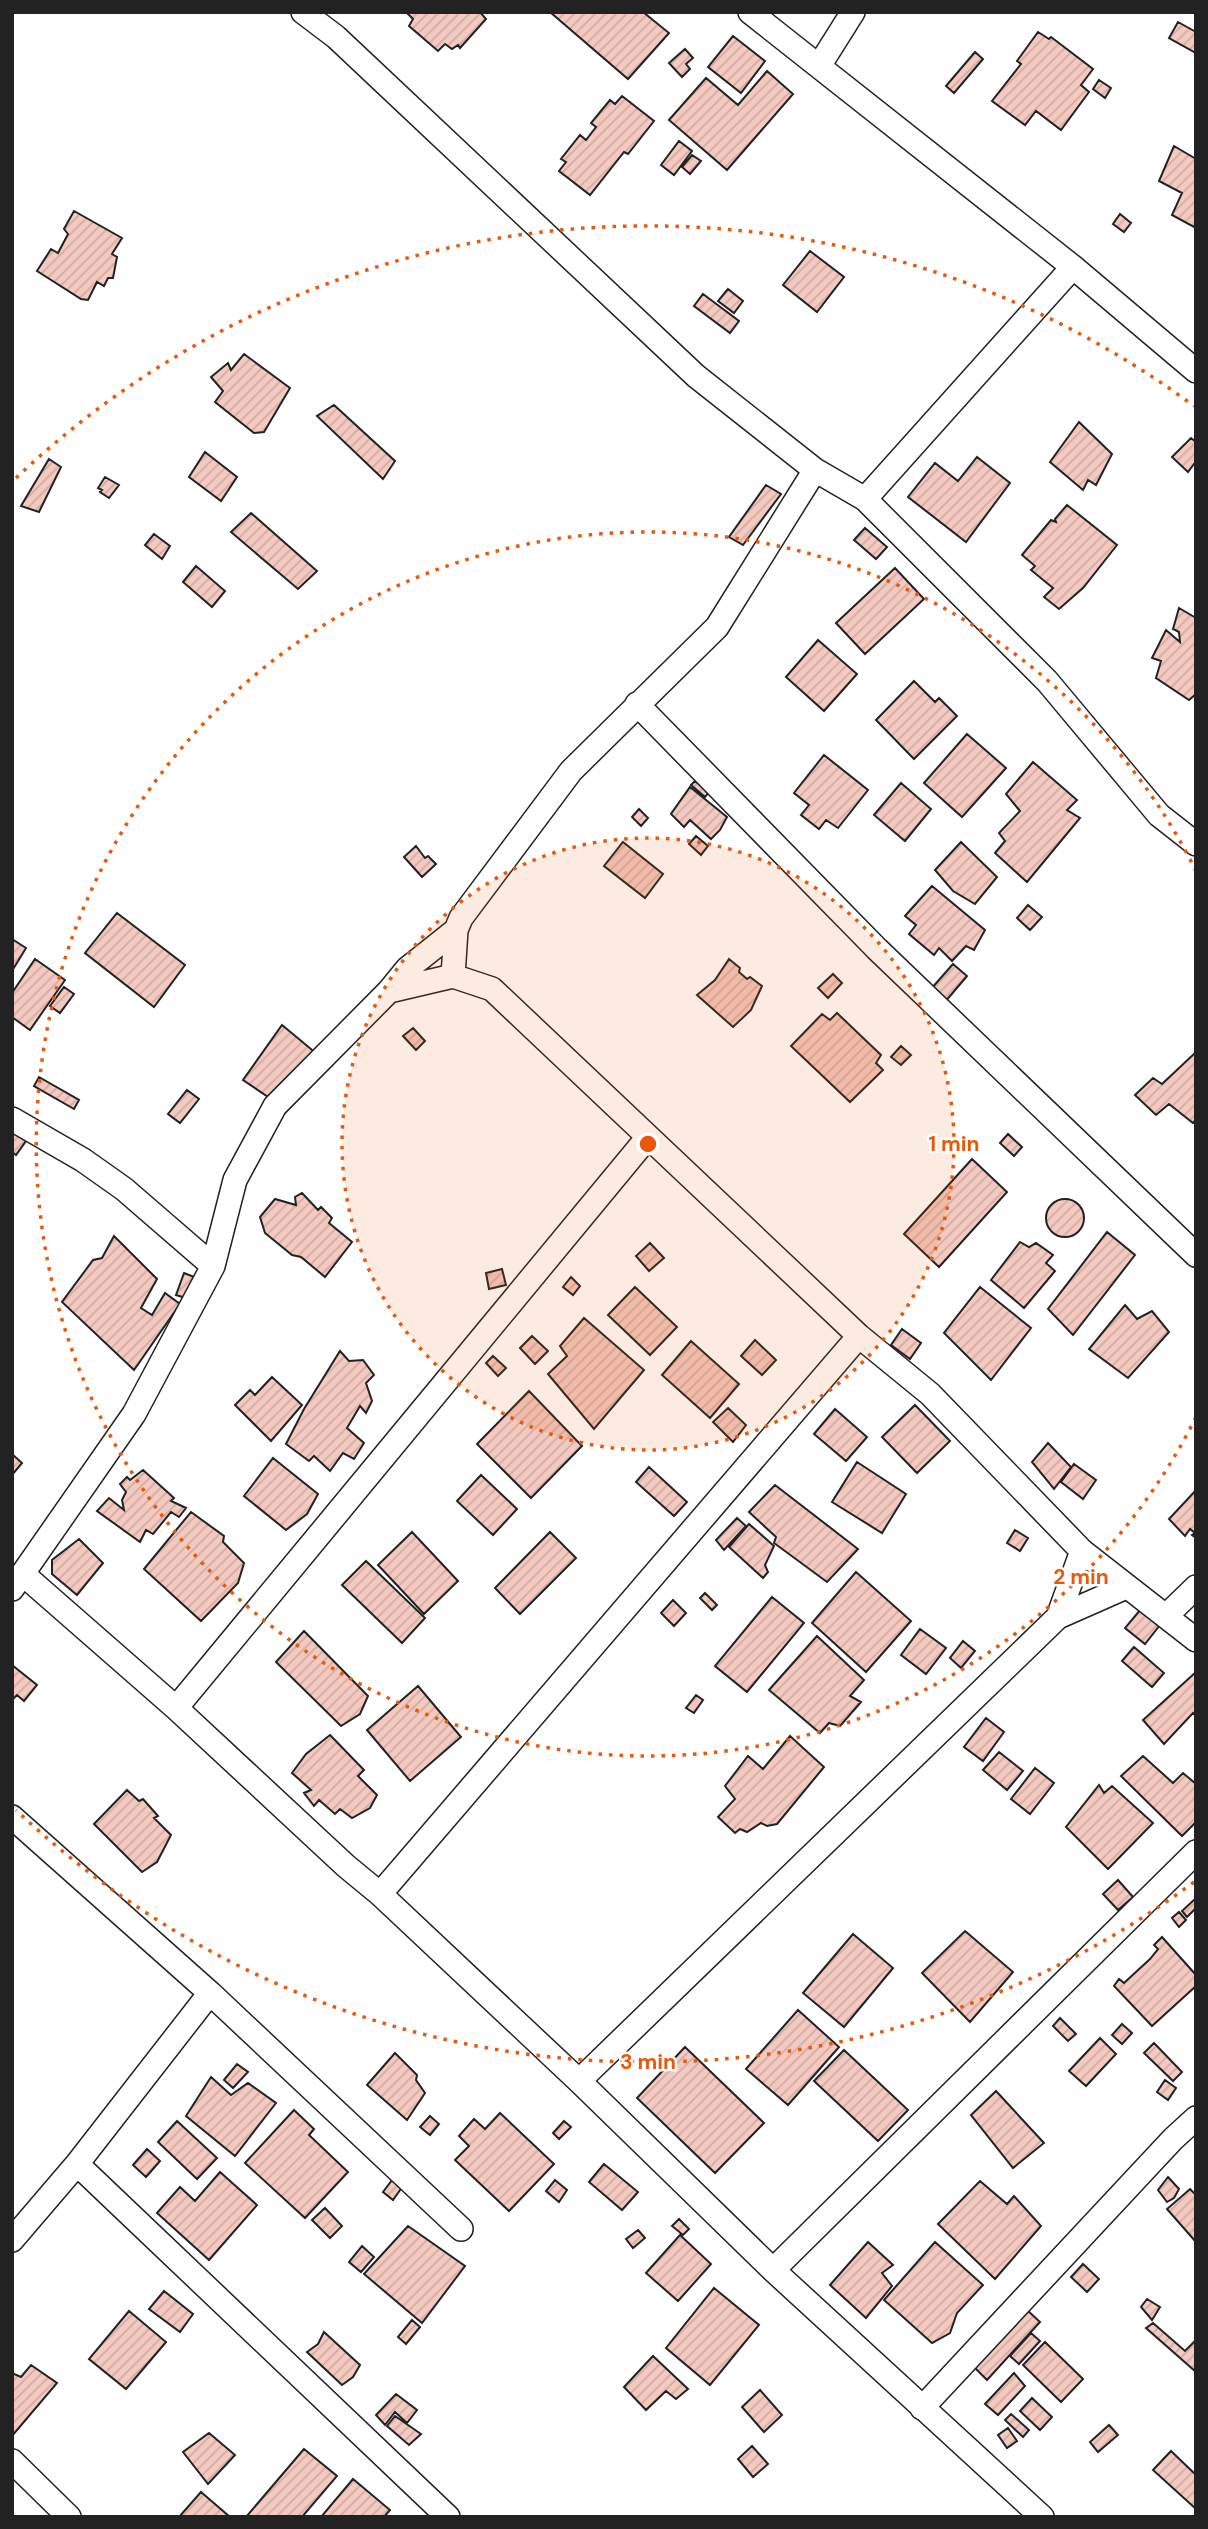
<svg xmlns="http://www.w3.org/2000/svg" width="1208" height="2529" viewBox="0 0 1208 2529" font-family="'DM Sans',sans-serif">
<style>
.building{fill:url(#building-hatch);stroke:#222;stroke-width:2}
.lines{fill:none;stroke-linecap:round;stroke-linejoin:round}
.street-casing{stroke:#222;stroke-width:26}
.street{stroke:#fff;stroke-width:23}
.ring{fill:none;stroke:#e8590c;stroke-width:3.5;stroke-dasharray:3.5 7}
.centre{fill:#e8590c;stroke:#fff;stroke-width:3.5}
.ring-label{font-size:21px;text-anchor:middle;font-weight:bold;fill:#e8590c;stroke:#fff;stroke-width:5;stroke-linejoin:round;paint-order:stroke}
</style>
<defs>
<pattern id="building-hatch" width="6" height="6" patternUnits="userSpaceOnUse" patternTransform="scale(1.75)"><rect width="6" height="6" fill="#f3c9c0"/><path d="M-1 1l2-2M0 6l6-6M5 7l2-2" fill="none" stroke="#d0aca5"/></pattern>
</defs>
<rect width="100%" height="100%" fill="#fff"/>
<!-- building -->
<path class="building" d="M406,12h74l6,7 -26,29 -2,-3 -6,4 -7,-5 -7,7 -29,-25 4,-7z
M550,12h93l26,21 -41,46z
M1178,22l18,10v21l-27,-15z
M1038,32l11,7 2,-2 42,32 -12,16 8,7 -28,38 -25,-19 -11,14 -33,-24 29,-37 -4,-3z
M733,36l32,25 -24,32 -33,-26z
M685,49l8,9 -7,6 4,5 -8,8 -13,-14z
M975,52l8,7 -29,34 -8,-7z
M767,71l26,23 -66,76 -58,-50 37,-42 32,27z
M1099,80l12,8 -6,10 -12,-9z
M622,96l32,25 -26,33 -4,-2 -34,43 -31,-24 7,-9 -5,-3 19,-24 6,5 10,-13 -5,-4 19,-23 5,4z
M679,141l13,10 -18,24 -13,-10z
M1174,146l22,13v65l-2,3 -22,-12 10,-22 -23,-12z
M692,155l9,6 -11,13 -8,-7z
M74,211l48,27 -10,16 5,3 -4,21h-5l-4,8 -7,-4 -9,18 -7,-1 -44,-28 14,-22 7,4 10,-19 -4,-5z
M1120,214l11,9 -7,9 -11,-8z
M810,251l34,26 -27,35 -34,-27z
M728,289l15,12 -9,12 -16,-12z
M703,294l36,27 -9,12 -36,-27z
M244,354l46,34 -26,44 -10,1 -39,-31 8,-11 -12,-14 17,-14 3,7z
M334,405l61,56 -12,18 -66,-63z
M1079,422l33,32 -16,31 -8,-5 -5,10 -33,-28z
M1191,438l5,4v23l-2,-1 -6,8 -16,-15z
M205,452l32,25 -16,24 -32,-24z
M977,457l33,26 -44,59 -58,-45 27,-34 23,18z
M49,459l12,8 -22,45 -18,-6z
M105,477l14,8 -10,13 -9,-6 2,-2 -4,-2z
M766,485l15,9 -38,51 -14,-8z
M1067,505l50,40 -34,43 -24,21 -15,-12 9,-9 -22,-18 4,-4 -13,-11 29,-35 5,2 -1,-3z
M251,513l66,58 -19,18 -67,-57z
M865,528l22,19 -11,12 -22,-19z
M154,534l16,12 -8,13 -17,-14z
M196,566l29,25 -13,16 -29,-25z
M895,568l29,31 -59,55 -29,-31z
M1179,608l17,10v76l-7,6 -33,-22 5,-17 -9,-3 14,-28 14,12 -1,-10 -6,-3z
M818,640l39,34 -33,37 -38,-34z
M914,681l21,21 4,-4 18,18 -43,43 -38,-39z
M967,734l39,34 -44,49 -38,-34z
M824,755l44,35 -30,38 -12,-8 -7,9 -18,-14 8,-10 -15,-12z
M1033,762l44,38 -10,10 13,8 -53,64 -32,-29 10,-12 -6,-8 21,-22 -14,-17z
M695,781l14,11 -4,5 -14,-12z
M901,783l30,26 -26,32 -31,-26z
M690,787l37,30 -7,13 -9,9 -21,-19 -6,7 -13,-13z
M639,809l9,9 -7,8 -9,-9z
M696,836l12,10 -7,9 -12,-11z
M623,842l40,32 -18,24 -41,-32z
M961,842l36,35 -22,27 -22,-13 -18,-21z
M416,846l9,12 3,-2 8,8 -14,13 -18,-20z
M932,886l53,44 -11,20 -8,-4 -14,15 -13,-13 -5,7 -25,-21 7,-9 -11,-9z
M1028,905l14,12 -12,13 -13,-12z
M117,913l68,52 -31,42 -69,-54z
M12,939l14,9 -14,23z
M35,959l30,21 -35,50 -18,-13v-24z
M729,959l11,9 -1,4 8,7 3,-2 12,9 -11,24 -18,17 -36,-32 18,-15z
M953,964l14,12 -22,26 -14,-13z
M833,974l9,9 -14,15 -10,-10z
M64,987l10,7 -14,19 -10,-7z
M837,1013l44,42 -5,8 7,7 -33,32 -59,-56 31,-32 8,6z
M282,1025l35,29 -43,47 -31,-21z
M413,1028l12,13 -9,9 -13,-14z
M901,1046l10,9 -10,10 -10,-8z
M1196,1052v67l-3,4 -24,-19 -13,11 -21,-20 18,-17 9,6z
M39,1077l40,23 -5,9 -40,-23z
M187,1090l12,9 -19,24 -12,-9z
M12,1131l14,10 -10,14 -4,-3z
M1008,1134l14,13 -8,9 -14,-13z
M972,1159l35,33 -68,75 -35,-33z
M302,1193l16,17 3,-3 11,11 -3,5 23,19 -27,35 -24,-20 -9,-2 -27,-22 -5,-16 15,-18 21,6 -1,-8z
M1046 1218a19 19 0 1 1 38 0a19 19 0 1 1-38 0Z
M1107,1232l28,23 -62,80 -25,-26z
M114,1236l43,43 -16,29 11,7 13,-22 15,11 -46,66 -72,-68 31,-42 9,-2z
M1020,1242l9,5 7,-4 17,12 -7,8 9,8 -31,37 -33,-28z
M650,1243l14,15 -15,13 -13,-15z
M502,1269l4,16 -17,4 -3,-16z
M184,1273l13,5 -8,21 -13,-4z
M571,1277l9,9 -7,9 -10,-8z
M635,1287l42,40 -27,28 -42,-40z
M980,1287l51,41 -40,52 -47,-47z
M1125,1305l12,14 15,-8 17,21 -41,46 -39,-29z
M584,1318l60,52 -50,59 -46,-55 19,-18 -7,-10z
M902,1329l19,14 -11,16 -19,-14z
M532,1336l16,15 -13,13 -15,-16z
M755,1340l21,20 -14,15 -21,-19z
M691,1341l48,43 -29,34 -48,-43z
M340,1351l9,10 14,-1 11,15 -8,8 6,18 -6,12 -6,-7 -13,22 17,15 -10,16 -11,-6 -13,18 -16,-15 -5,5 -23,-17 18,-35z
M493,1356l13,12 -8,8 -12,-13z
M272,1377l30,28 -31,36 -36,-36 15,-15 5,5z
M529,1391l53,55 -51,52 -54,-54z
M915,1405l35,36 -33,32 -35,-36z
M728,1408l18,17 -13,17 -20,-20z
M835,1409l32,28 -21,24 -32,-27z
M1048,1443l23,24 -17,22 -22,-27z
M12,1454l10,9 -10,12z
M273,1458l45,36 -11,20 -21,16 -42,-34z
M857,1462l49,32 -24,39 -50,-31z
M1074,1464l22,16 -13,19 -22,-17z
M649,1467l38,35 -13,14 -38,-34z
M143,1470l31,28 -3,3 15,7 -7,9 -8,-5 -18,22 -7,-4 -6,12 -43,-31 12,-13 15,12 -2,-10 4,-8 -6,-8 7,-7 3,3z
M481,1475l36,34 -24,26 -36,-34z
M775,1485l83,64 -31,33 -53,-39 2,-6 -27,-25z
M1196,1490v48l-4,-3 3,-2 -5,-4 -5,7 -16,-17z
M191,1512l33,24 -1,6 21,21 -6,20 -37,38 -57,-52z
M737,1518l9,8 -22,24 -8,-10z
M749,1524l25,22 -9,19 3,7 -5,6 -34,-31z
M1015,1530l13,8 -8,13 -13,-8z
M412,1532l46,49 -34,33 -46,-49z
M550,1532l26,26 -56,56 -25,-26z
M79,1539l24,24 -26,32 -25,-21v-14z
M366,1561l59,57 -23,25 -60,-58z
M856,1572l55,49 -45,51 -54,-49z
M705,1593l12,12 -5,5 -12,-12z
M772,1597l32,26 -57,69 -32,-26z
M673,1600l13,13 -12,13 -13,-13z
M1141,1609l19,16 -15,19 -20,-16z
M920,1629l26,19 -20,26 -25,-19z
M304,1631l64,65 -8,18 -19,12 -65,-64z
M817,1636l47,44 -14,16 11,6 -21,24 -11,-3 -9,10 -51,-43z
M963,1641l12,10 -14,17 -11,-10z
M1134,1647l30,26 -12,14 -30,-26z
M12,1665l25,20 -13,16 -7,-6 -5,5z
M1196,1672v44l-3,-3 -29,31 -21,-24z
M418,1686l43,51 -51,44 -43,-51z
M696,1695l7,5 -9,13 -8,-5z
M986,1718l18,14 -21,29 -19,-14z
M330,1735l34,35 -6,6 19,19 -7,13 -18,10 -12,-9 -5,5 -16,-14 -5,6 -10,-13 7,-3 -19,-17 14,-19z
M790,1736l34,31 -47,57 -10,2 -6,-3 -14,9 -7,-3 -5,4 -17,-16 17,-18 -10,-13 23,-30 15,13z
M999,1752l24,19 -16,19 -24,-20z
M1143,1756l30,27 10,-10 13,11v38l-14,14 -61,-60z
M1035,1768l19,15 -24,31 -19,-15z
M1099,1785l5,8 8,-7 41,37 -45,46 -42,-42z
M127,1790l12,11 4,-2 15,17 -4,2 17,17 -14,27 -15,10 -48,-48z
M1118,1880l15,17 -15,13 -15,-16z
M1196,1898v10l-9,9 -5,-6z
M1179,1912l7,8 -7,7 -7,-9z
M965,1931l48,41 -43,50 -48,-49z
M853,1934l40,34 -49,59 -41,-34z
M1162,1937l34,38v11l-44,40 -38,-40 5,-7 5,4 26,-24 8,-10 -4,-4z
M798,2010l41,37 -51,58 -42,-36z
M1060,2018l16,16 -8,7 -15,-15z
M1122,2024l10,9 -10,11 -10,-9z
M1100,2038l16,16 -30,32 -17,-15z
M1154,2043l28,29 -9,9 -29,-28z
M685,2047l79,76 -49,50 -78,-75z
M844,2050l64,60 -30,31 -64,-60z
M395,2053l22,22 -1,5 9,13 -18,27 -40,-35z
M237,2064l11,8 -15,16 -9,-8z
M211,2077l20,18 17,-12 28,20 -41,53 -49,-40z
M1165,2080l11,8 -8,12 -11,-8z
M996,2091l48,52 -31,25 -42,-53z
M294,2110l20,19 -5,6 39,37 -43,46 -60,-55z
M500,2113l54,51 -45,47 -54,-51 14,-14 -10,-10 15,-17 11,10z
M430,2116l9,8 -9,11 -10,-8z
M177,2121l40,37 -20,21 -39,-37z
M564,2121l7,6 -12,12 -6,-6z
M147,2149l13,12 -14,16 -13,-12z
M604,2164l34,28 -16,18 -33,-28z
M220,2172l37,33 -48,55 -52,-47 23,-26 15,14z
M395,2176l10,7 -12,17 -10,-8z
M1168,2177l11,12 -5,9 -7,4 -9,-12z
M555,2180l12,10 -8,12 -13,-11z
M980,2181l27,23 7,-8 27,30 -46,53 -57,-55z
M1190,2189l6,6v47l-29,-33z
M325,2208l17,18 -12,12 -18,-18z
M679,2219l10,10 -6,6 -11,-9z
M408,2226l57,40 -43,57 -58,-49z
M638,2230l7,8 -12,10 -7,-9z
M680,2235l31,29 -33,37 -32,-28z
M868,2242l25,23 -11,8 10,13 -26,32 -36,-33z
M935,2242l48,43 -26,28 -7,20 -18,10 -48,-43z
M362,2246l12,11 -13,15 -12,-10z
M1083,2264l16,15 -12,13 -16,-15z
M714,2288l45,37 -49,60 -44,-37z
M164,2291l29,23 -13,18 -31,-23z
M1147,2299l13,8 -8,13 -11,-13z
M1026,2309l14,13 -53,58 -14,-14z
M129,2311l37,31 -40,47 -37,-30z
M412,2320l8,7 -14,17 -8,-7z
M1153,2323l32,28 11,-11v32l-50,-44z
M324,2332l36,33 -7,12 -11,8 -35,-33 11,-8z
M1031,2333l9,8 -21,23 -9,-8z
M1045,2342l38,37 -22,23 -38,-37z
M653,2356l35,33 -12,10 -10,-8 -20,19 -22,-23z
M31,2365l26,18 -45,53v-63l9,4z
M1014,2373l11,13 -27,29 -13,-11z
M760,2390l22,25 -18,17 -22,-25z
M396,2394l21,16 -10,13 -12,-11 -10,13 -9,-10z
M1032,2398l20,19 -12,13 -20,-19z
M1011,2414l18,16 -6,7 -18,-17z
M395,2416l26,18 -12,11 -22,-19z
M1109,2425l9,10 -20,17 -8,-10z
M1008,2428l9,13 -10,7 -9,-13z
M209,2433l26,22 -27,29 -25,-32z
M752,2446l16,18 -15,13 -15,-18z
M304,2449l33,27 -35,41h-56z
M1171,2451l25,24v34l-43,-39z
M353,2479l37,31 -6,7h-63z
M201,2492l29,25h-51z"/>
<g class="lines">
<defs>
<path id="street" d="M303,12l33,25 360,339 119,94 50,29 182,182 112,134 37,29
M750,12l323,255 123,104
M819,66l34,-54
M815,470l-98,157 -146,144 -110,147 -5,12 -3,46 39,13 367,347
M865,499l208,-232
M637,704l240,245 319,306
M389,991l64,-15
M12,1119l71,41 41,29 89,77
M24,1575l152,133 170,158 34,28 199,187 194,189 269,247
M12,1589l122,-175 79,-148 22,-86 40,-74 114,-115 18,-22 49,-39
M1166,1616l30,-29
M1058,1617l24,-66
M176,1708l472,-571
M12,1817l198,176 251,236
M380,1894l479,-558 71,58 152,157 114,89
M579,2081l479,-464 68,-30
M77,2164l371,353
M12,2240l65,-76 133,-171
M773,2270l423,-418
M922,2408l251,-269 23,-21
M12,2461l57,56"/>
</defs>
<!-- street casing -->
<use href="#street" class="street-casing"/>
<!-- street -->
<use href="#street" class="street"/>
</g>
<!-- distance rings -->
<circle cx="648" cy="1144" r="306" fill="#e8590c" fill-opacity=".12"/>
<g class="ring">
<circle cx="648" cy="1144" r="306"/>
<path d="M1196 1417A612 612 0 1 1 1196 871"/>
<path d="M1194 1882A918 918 0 0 1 16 1810M16 478A918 918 0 0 1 1194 406"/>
</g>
<circle cx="648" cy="1144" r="10" class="centre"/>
<g class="ring-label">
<text x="954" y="1151">1 min</text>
<text x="1081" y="1584">2 min</text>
<text x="648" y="2069">3 min</text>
</g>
<!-- border -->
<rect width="1208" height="2529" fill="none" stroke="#222222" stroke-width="28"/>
</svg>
